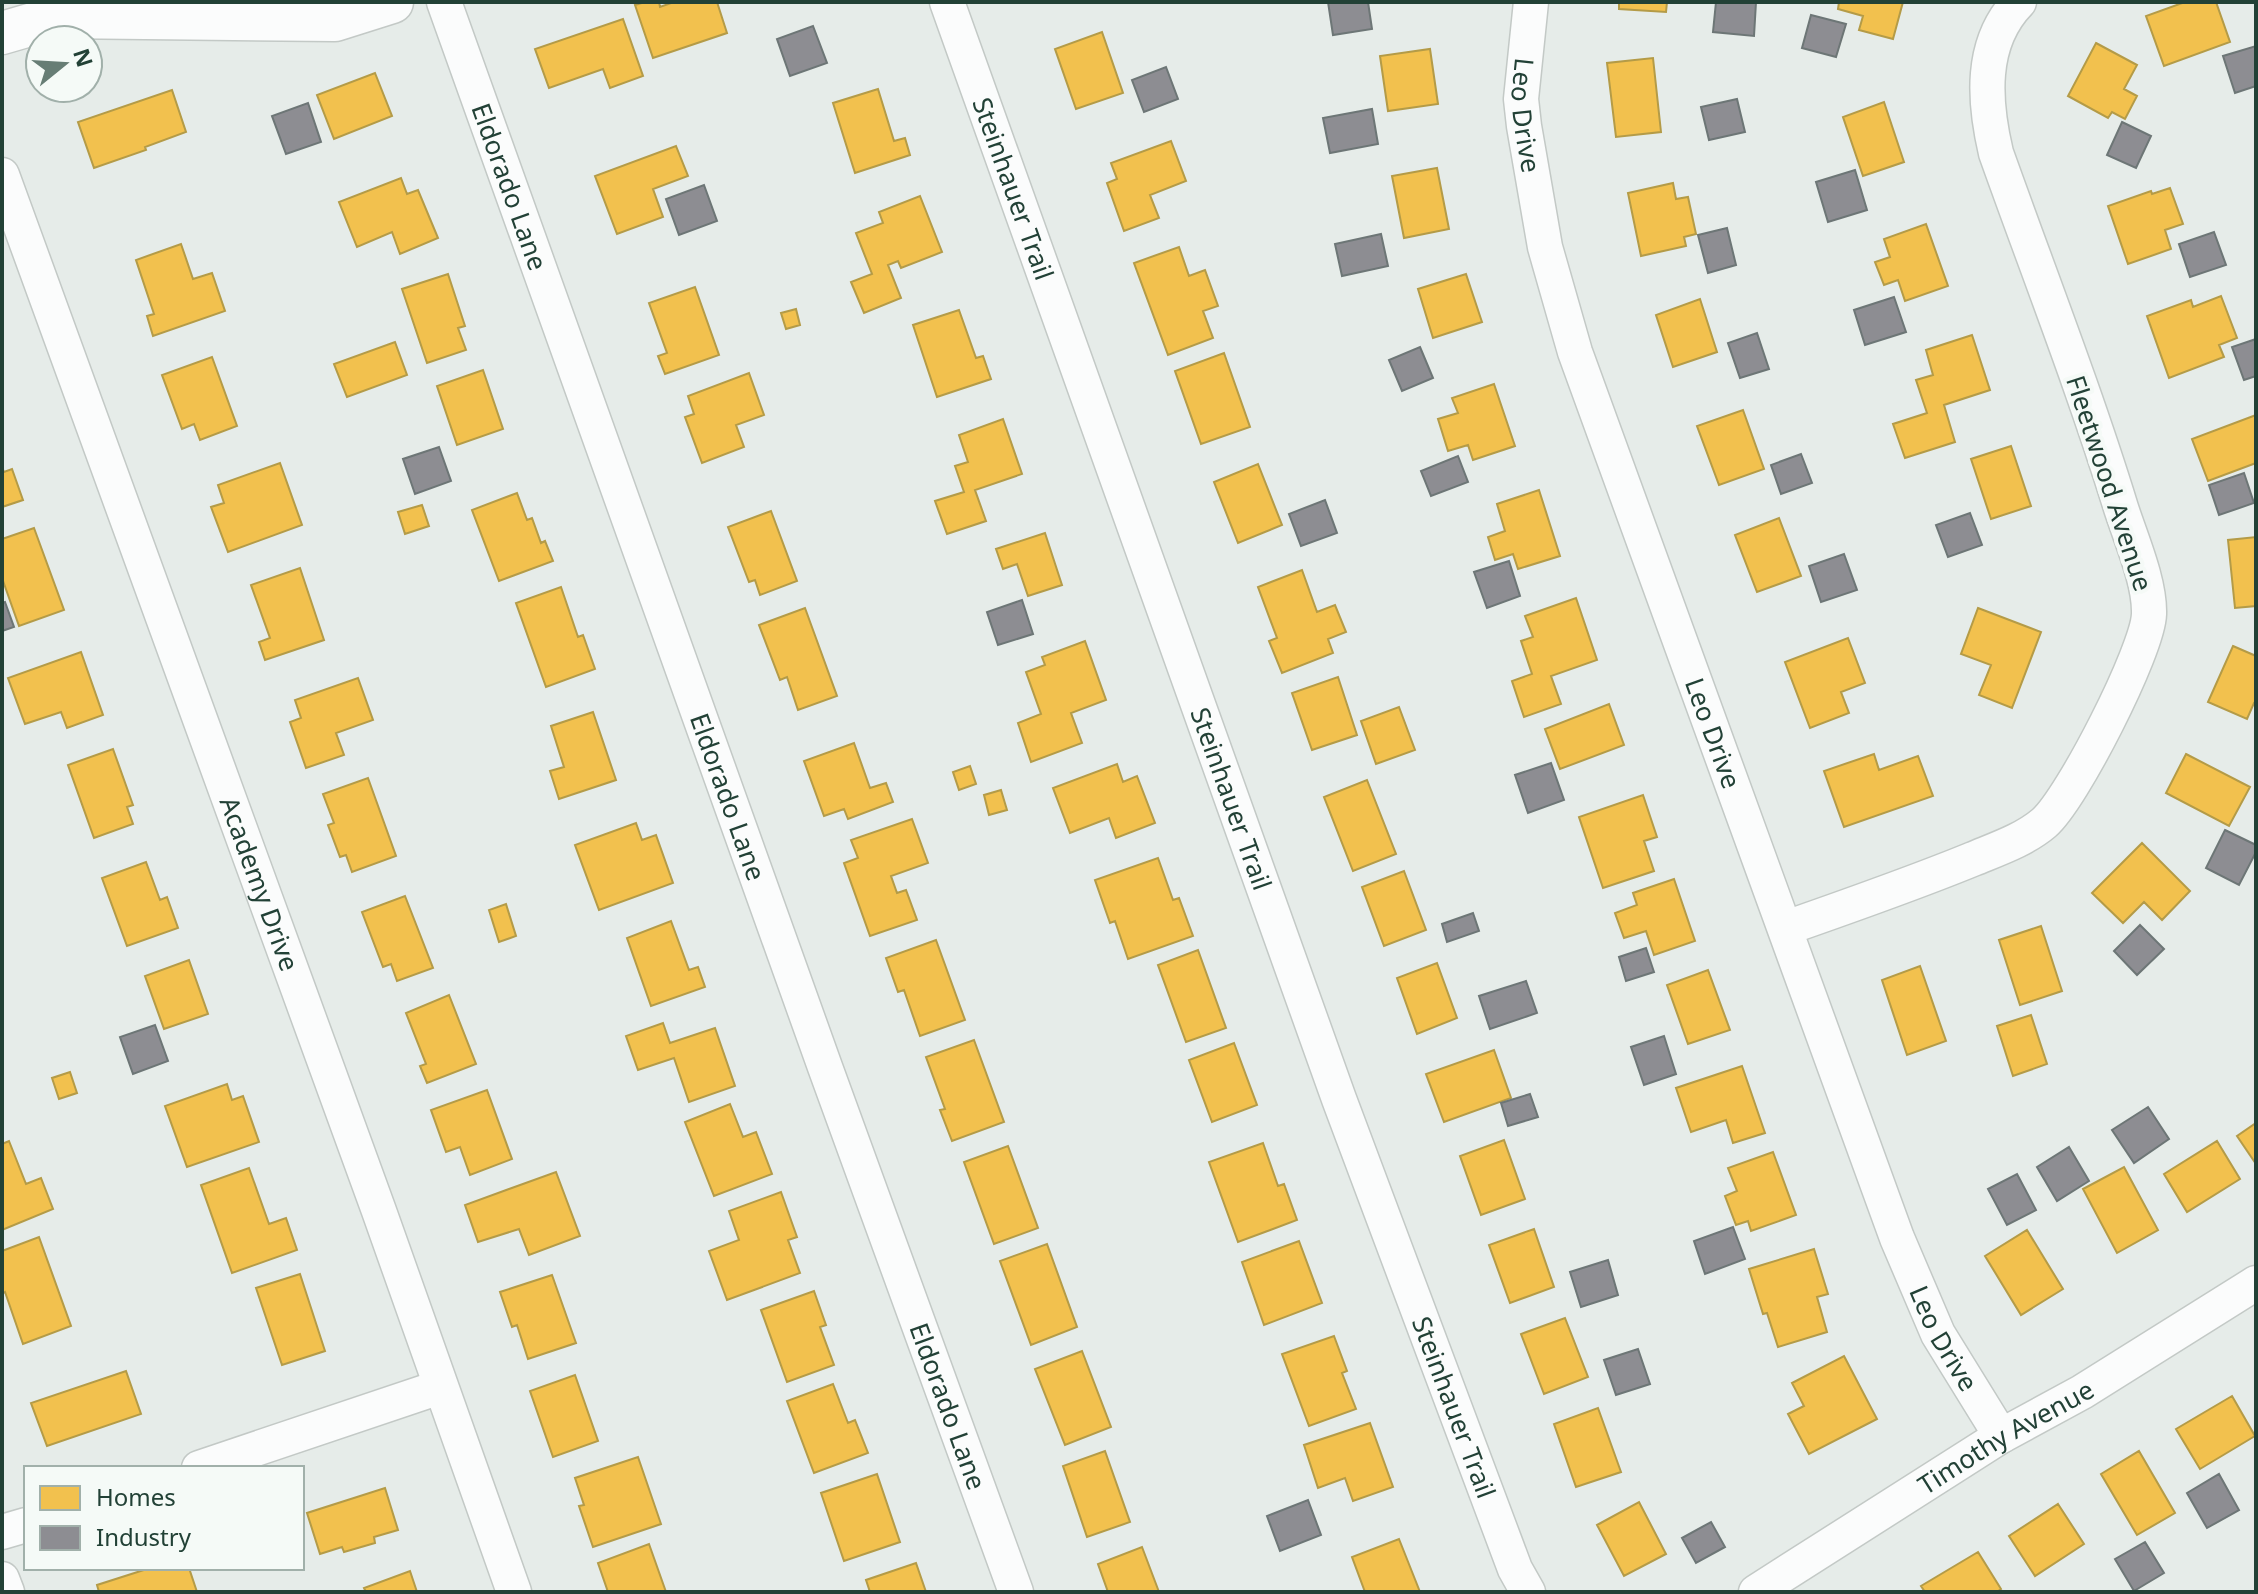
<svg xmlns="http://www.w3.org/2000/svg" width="2258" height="1594" viewBox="0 0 2258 1594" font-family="'Noto Sans',sans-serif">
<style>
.homes{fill:#f2c14e;stroke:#b49b47;stroke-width:2}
.industry{fill:#8d8d92;stroke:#6d7676;stroke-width:2}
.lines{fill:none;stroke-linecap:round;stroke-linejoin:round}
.minor-casing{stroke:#c3c9c6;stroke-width:37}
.tertiary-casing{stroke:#c3c9c6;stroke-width:45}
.minor{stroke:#fbfcfc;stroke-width:34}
.tertiary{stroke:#fbfcfc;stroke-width:42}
.labels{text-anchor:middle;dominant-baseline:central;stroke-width:8;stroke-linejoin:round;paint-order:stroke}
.street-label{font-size:26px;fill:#224136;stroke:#f5faf7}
</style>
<rect width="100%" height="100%" fill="#e6ece9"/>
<!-- homes -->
<path class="homes" d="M645,2h14l1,5 14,-5h43l10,31 -74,25 -18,-53z
M1619,2h48l-1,10 -47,-3z
M1839,2h64l-10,37 -34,-9 4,-14 -25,-7z
M2185,2h31l14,40 -66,24 -18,-50z
M623,19l20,57 -33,12 -7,-19 -54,19 -14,-39z
M1102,32l21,61 -47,16 -21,-60z
M2096,43l41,22 -13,24 13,7 -12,23 -13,-7 -4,6 -40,-22z
M1430,49l8,55 -50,7 -8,-55z
M1653,58l8,74 -45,5 -9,-74z
M375,73l17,43 -58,23 -17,-44z
M878,89l16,52 11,-3 5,17 -55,18 -22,-70z
M172,90l14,42 -41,15 1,3 -52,18 -16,-46z
M1884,102l20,60 -41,14 -20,-59z
M1171,141l15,40 -36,14 9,23 -35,13 -17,-48 10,-4 -6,-16z
M676,146l12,30 -35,13 10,28 -46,17 -22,-58z
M1437,168l12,61 -45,9 -12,-62z
M401,178l6,16 11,-4 20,48 -38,16 -8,-22 -35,15 -18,-45z
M1673,183l3,16 12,-2 8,37 -12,3 2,9 -45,10 -13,-63z
M2170,188l13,36 -18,6 6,19 -43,15 -20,-58 43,-15 1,3z
M920,196l22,56 -41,16 -3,-7 -10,4 13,33 -37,15 -13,-31 21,-8 -16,-41 27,-10 -4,-11z
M1926,224l22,62 -43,15 -7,-21 -14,5 -9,-23 15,-5 -6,-18z
M181,244l12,35 19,-6 13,38 -72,25 -6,-20 7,-2 -18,-54z
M1179,247l10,29 16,-6 13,36 -15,5 10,27 -45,17 -34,-92z
M448,274l17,52 -7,2 8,22 -39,13 -25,-74z
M1466,274l16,48 -49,16 -15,-49z
M695,287l24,68 -54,19 -7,-18 9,-3 -18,-50z
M2221,296l16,42 -18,7 5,12 -55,21 -22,-62 44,-16 2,7z
M1700,299l17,53 -44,15 -17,-52z
M796,309l4,16 -14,4 -5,-16z
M959,310l17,48 7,-2 8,23 -54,18 -24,-72z
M1972,335l18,55 -46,15 11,37 -50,16 -12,-34 34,-11 -11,-33 17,-5 -7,-25z
M395,342l12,33 -60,22 -13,-33z
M1224,353l26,74 -49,17 -26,-73z
M212,357l25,69 -37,14 -6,-16 -12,5 -20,-54z
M483,370l20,59 -46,16 -20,-59z
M749,373l15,42 -28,10 8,22 -42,16 -17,-46 9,-3 -6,-18z
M1494,384l21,62 -42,14 -5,-15 -20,6 -10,-32 20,-6 -6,-15z
M1743,410l21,59 -45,16 -22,-59z
M2256,415v48l-48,18 -16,-42z
M1003,419l19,55 -47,16 11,31 -39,13 -12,-33 29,-9 -9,-26 13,-4 -9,-27z
M2011,446l20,60 -40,13 -20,-60z
M280,463l22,62 -74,27 -17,-45 13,-4 -6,-18z
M1258,464l24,61 -44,18 -24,-61z
M2,467l2,5 8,-3 11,31 -21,7z
M1539,490l21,66 -42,13 -5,-15 -18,6 -7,-23 17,-6 -8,-27z
M517,493l10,27 5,-2 9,25 4,-2 8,20 -54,20 -27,-71z
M422,505l7,21 -24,8 -7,-22z
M771,511l26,70 -37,14 -5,-15 -6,2 -21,-55z
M1779,518l22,58 -44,16 -22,-57z
M34,528l30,82 -45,16 -17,-48v-39z
M1045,533l17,52 -34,11 -11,-32 -14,5 -7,-20z
M2256,537v69l-21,2 -7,-68z
M300,568l24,72 -59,20 -6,-18 11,-4 -19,-53z
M1302,570l15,42 18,-7 11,27 -18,7 5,14 -51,20 -13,-32 8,-3 -19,-51z
M561,587l17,50 5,-2 12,34 -49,18 -30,-84z
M1576,598l21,62 -46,16 10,28 -37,13 -12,-36 20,-7 -11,-33 12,-4 -8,-21z
M805,608l32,88 -39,14 -11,-33 -7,3 -21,-55z
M1978,608l63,24 -29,76 -33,-13 12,-30 -30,-11z
M1848,638l17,45 -24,9 8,21 -39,15 -25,-66z
M1085,641l21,59 -35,13 11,30 -51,19 -13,-39 23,-9 -15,-42 19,-7 -3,-8z
M2233,646l23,10v48l-2,-1 -7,16 -39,-17z
M81,652l22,63 -36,13 -6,-16 -36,12 -17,-46z
M1338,677l19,58 -45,15 -20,-57z
M358,678l15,42 -37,13 8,22 -38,13 -16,-46 11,-4 -6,-18z
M1609,704l15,41 -64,24 -15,-40z
M1399,707l16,43 -39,14 -15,-43z
M593,712l23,68 -57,19 -9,-28 14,-4 -13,-41z
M854,743l16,45 16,-5 7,19 -45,17 -4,-10 -20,7 -20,-55z
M113,749l20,56 -6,2 6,17 -39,14 -26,-73z
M1874,754l5,16 39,-14 15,40 -89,31 -20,-56z
M2186,754l64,33 -21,39 -63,-33z
M1117,764l6,18 14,-6 18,47 -39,15 -7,-20 -39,15 -17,-45z
M970,766l6,18 -17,6 -6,-18z
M368,778l28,78 -44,16 -6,-17 -6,2 -12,-32 6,-2 -11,-29z
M1367,780l29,74 -43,17 -29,-74z
M1001,790l6,20 -18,5 -5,-20z
M1643,795l14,42 -13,4 10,30 -51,17 -24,-71z
M912,819l16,44 -37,13 6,17 9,-3 11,30 -47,16 -26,-73 14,-5 -7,-18z
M636,823l6,17 14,-5 17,48 -74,27 -24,-65z
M2142,843l48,48 -28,29 -18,-18 -21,21 -31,-30z
M1158,858l15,42 6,-2 14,38 -65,23 -13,-38 -5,2 -15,-43z
M146,862l14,38 7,-3 11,31 -51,18 -25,-68z
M1404,871l22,59 -42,16 -22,-59z
M1674,879l21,62 -41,14 -8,-24 -22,7 -9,-25 22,-8 -4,-12z
M405,896l28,72 -36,13 -6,-17 -8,3 -21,-55z
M506,904l10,32 -17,6 -10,-32z
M671,921l18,49 9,-3 7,20 -54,19 -24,-68z
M2041,926l21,65 -42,14 -21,-65z
M936,940l29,80 -45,16 -16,-46 -6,2 -12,-34z
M1198,950l28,78 -40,14 -28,-77z
M189,960l19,54 -44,15 -19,-53z
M1437,963l20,55 -40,16 -20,-56z
M1920,966l26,75 -39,14 -25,-75z
M1708,970l22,60 -42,14 -21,-59z
M449,995l27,69 -49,19 -7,-17 6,-2 -20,-51z
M2031,1015l16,49 -34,12 -16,-50z
M663,1023l7,20 45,-15 20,58 -46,16 -15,-44 -36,12 -12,-34z
M974,1040l30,82 -52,19 -12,-31 5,-1 -19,-52z
M1234,1043l23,62 -45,17 -23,-62z
M1494,1050l17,48 -67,24 -18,-48z
M1742,1066l23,67 -32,10 -7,-23 -35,12 -15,-44z
M70,1072l7,21 -18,6 -7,-21z
M227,1084l5,16 11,-4 16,46 -72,25 -22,-61z
M487,1090l25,69 -42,16 -10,-28 -14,5 -15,-42z
M730,1104l13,33 13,-5 16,42 -58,22 -29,-74z
M2256,1123v41l-19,-28z
M1504,1140l21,59 -44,16 -21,-59z
M9,1141l17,43 15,-6 12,31 -51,21v-86z
M2217,1141l23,38 -53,33 -23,-38z
M1263,1143l15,43 6,-2 13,36 -59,22 -29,-80z
M1008,1146l30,82 -44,16 -30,-82z
M1773,1152l23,63 -45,16 -3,-10 -12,4 -11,-29 12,-5 -9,-23z
M2124,1167l34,63 -41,23 -34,-64z
M249,1168l20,56 17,-6 11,32 -65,23 -31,-88z
M556,1172l24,64 -51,19 -10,-26 -41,13 -13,-37z
M781,1192l16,45 -9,3 12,33 -73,27 -18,-49 30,-11 -10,-29z
M1534,1229l20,58 -44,16 -21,-58z
M2027,1230l36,59 -42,26 -36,-59z
M39,1237l32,89 -48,18 -18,-52 -3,2v-43z
M1299,1241l23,62 -58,22 -22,-63z
M1047,1244l30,83 -46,18 -31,-84z
M1814,1249l14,45 -11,3 10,35 -49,15 -11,-34 -4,1 -14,-45z
M300,1274l25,77 -43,14 -26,-77z
M552,1275l24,68 -48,16 -11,-34 -5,2 -12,-35z
M814,1291l12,34 -6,2 14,38 -47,17 -26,-72z
M1565,1318l23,59 -44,17 -23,-60z
M1334,1336l13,35 -5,2 14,36 -47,17 -27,-72z
M1082,1351l29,76 -46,18 -30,-76z
M1844,1356l33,63 -68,35 -21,-40 16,-8 -12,-23z
M126,1371l15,43 -94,32 -16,-43z
M575,1375l23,66 -45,16 -23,-66z
M833,1384l15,39 7,-3 13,33 -54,20 -27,-72z
M2232,1396l23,40 -55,33 -24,-40z
M1598,1408l23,64 -45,15 -22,-63z
M1370,1423l23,64 -40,14 -8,-23 -27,10 -14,-43z
M1105,1451l25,71 -43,15 -24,-71z
M2139,1451l36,62 -38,22 -36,-61z
M638,1457l23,67 -68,23 -14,-41 5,-1 -9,-27z
M877,1474l23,68 -56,19 -23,-68z
M385,1488l13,42 -24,7 1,6 -31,9 -2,-5 -22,7 -13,-41z
M1639,1502l27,52 -42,22 -27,-51z
M2058,1504l26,40 -49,32 -26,-40z
M1399,1539l21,53h-55l-13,-35z
M649,1544l17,48h-58l-10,-29z
M1142,1547l17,45h-51l-10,-28z
M1978,1552l23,37 -4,3h-72l-4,-6z
M916,1563l10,29h-56l-4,-12z
M150,1568h39l8,24h-98l-2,-7z
M410,1571l7,21h-51l-2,-4z"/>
<!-- industry -->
<path class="industry" d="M1328,2h40l4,27 -39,6z
M1716,2h40l-2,34 -41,-4z
M1811,15l35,9 -10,33 -34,-9z
M813,26l14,37 -37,13 -13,-37z
M2256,46v40l-21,7 -12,-37z
M1166,67l12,32 -34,13 -12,-32z
M1737,99l8,33 -36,8 -8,-33z
M308,103l13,39 -35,12 -14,-38z
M1372,109l6,35 -48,9 -7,-35z
M2122,122l29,14 -15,32 -29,-13z
M1855,170l12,40 -39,12 -12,-40z
M704,185l13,36 -38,14 -13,-36z
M1727,228l9,37 -28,8 -10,-38z
M2214,232l12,33 -36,12 -11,-33z
M1381,234l7,32 -46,10 -7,-32z
M1894,297l12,35 -41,13 -11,-35z
M1757,333l12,36 -29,9 -12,-35z
M2256,339v37l-12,4 -12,-33z
M1420,347l13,31 -31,13 -13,-31z
M439,447l12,34 -36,13 -12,-35z
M1801,454l11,29 -31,11 -10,-29z
M1458,456l10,26 -37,14 -10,-25z
M2244,473l10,30 -35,12 -10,-30z
M1325,500l12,33 -36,13 -12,-32z
M1970,513l12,32 -34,12 -12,-32z
M1844,554l13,36 -36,12 -12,-36z
M1509,561l11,35 -33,12 -13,-36z
M1022,600l11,34 -35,11 -11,-33z
M5,602l9,25 -12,4v-28z
M1551,763l13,37 -36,13 -13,-38z
M2225,830l31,15v7l-17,33 -33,-17z
M1473,913l6,18 -32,11 -5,-18z
M2140,925l24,24 -27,26 -23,-24z
M1646,948l8,24 -28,9 -7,-24z
M1526,981l11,32 -47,16 -11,-33z
M155,1025l13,36 -35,13 -13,-37z
M1664,1036l12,38 -32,11 -13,-38z
M1530,1094l8,23 -30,9 -7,-23z
M2148,1107l21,32 -35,24 -22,-33z
M2069,1147l20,34 -32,20 -20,-34z
M2017,1174l19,36 -29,15 -19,-36z
M1733,1227l12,32 -40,15 -11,-33z
M1608,1260l10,35 -37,12 -11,-35z
M1638,1349l12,35 -34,11 -12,-35z
M2219,1474l20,36 -32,18 -20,-35z
M1308,1500l13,35 -41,16 -13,-35z
M1711,1522l14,25 -29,16 -14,-25z
M2145,1542l19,31 -30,18 -19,-32z"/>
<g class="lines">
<defs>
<g id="minor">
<path id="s1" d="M444,2l381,1065 191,525"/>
<path id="s2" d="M947,2l392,1097 176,470 13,23"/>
<path id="s3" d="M1531,2l-10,97 3,27 21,121 30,105 322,886 41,96 63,102"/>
<path id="s4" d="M2,175l377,1036 135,381"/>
<path d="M1786,928c63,-22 126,-44 187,-69 24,-10 51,-19 71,-36 28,-24 104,-173 105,-209 1,-32 -18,-75 -28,-106 -37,-120 -83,-237 -125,-355 -12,-51 -17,-110 23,-151"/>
<path d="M199,1468l241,-81"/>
<path d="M2,1532l24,-7"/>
<path d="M2,1579l5,13"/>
<path id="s5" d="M1756,1592l245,-156 81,-44 174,-109"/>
</g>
<path id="tertiary" d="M2,33l55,-16 278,3 57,-18"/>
</defs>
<!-- minor casing -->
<use href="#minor" class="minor-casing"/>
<!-- tertiary casing -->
<use href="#tertiary" class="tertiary-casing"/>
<!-- minor -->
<use href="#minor" class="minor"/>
<!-- tertiary -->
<use href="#tertiary" class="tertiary"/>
</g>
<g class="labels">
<!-- street labels -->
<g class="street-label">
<text stroke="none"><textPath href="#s3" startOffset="114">Leo Drive</textPath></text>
<text stroke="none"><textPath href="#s1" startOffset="196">Eldorado Lane</textPath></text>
<text stroke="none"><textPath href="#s2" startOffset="198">Steinhauer Trail</textPath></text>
<text transform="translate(2110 483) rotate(72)">Fleetwood Avenue</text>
<text stroke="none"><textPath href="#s3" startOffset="762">Leo Drive</textPath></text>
<text stroke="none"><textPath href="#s1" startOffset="844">Eldorado Lane</textPath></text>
<text stroke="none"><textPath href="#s2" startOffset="846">Steinhauer Trail</textPath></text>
<text stroke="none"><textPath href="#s4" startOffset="754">Academy Drive</textPath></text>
<text stroke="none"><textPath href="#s3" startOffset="1410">Leo Drive</textPath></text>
<text stroke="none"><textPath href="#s1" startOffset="1492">Eldorado Lane</textPath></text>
<text stroke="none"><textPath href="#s2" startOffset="1494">Steinhauer Trail</textPath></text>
<text stroke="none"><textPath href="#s5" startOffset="294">Timothy Avenue</textPath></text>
</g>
</g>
<!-- border -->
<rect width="2258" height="1594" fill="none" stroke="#224136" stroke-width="8"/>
<!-- legend -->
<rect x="24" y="1466" width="280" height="104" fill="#f5faf7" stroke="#a1b0aa" stroke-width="2"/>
<rect x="40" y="1486" width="40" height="24" fill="#f2c14e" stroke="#a1b0aa" stroke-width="2"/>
<text x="96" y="1506" font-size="24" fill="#224136">Homes</text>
<rect x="40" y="1526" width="40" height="24" fill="#8d8d92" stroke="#a1b0aa" stroke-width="2"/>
<text x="96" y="1546" font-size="24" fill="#224136">Industry</text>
<!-- north arrow -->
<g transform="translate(64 64) rotate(72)"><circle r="38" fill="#f5faf7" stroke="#a1b0aa" stroke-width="2"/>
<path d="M0-6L14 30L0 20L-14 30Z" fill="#677d75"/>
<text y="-12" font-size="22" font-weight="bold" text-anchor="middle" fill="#224136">N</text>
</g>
</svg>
